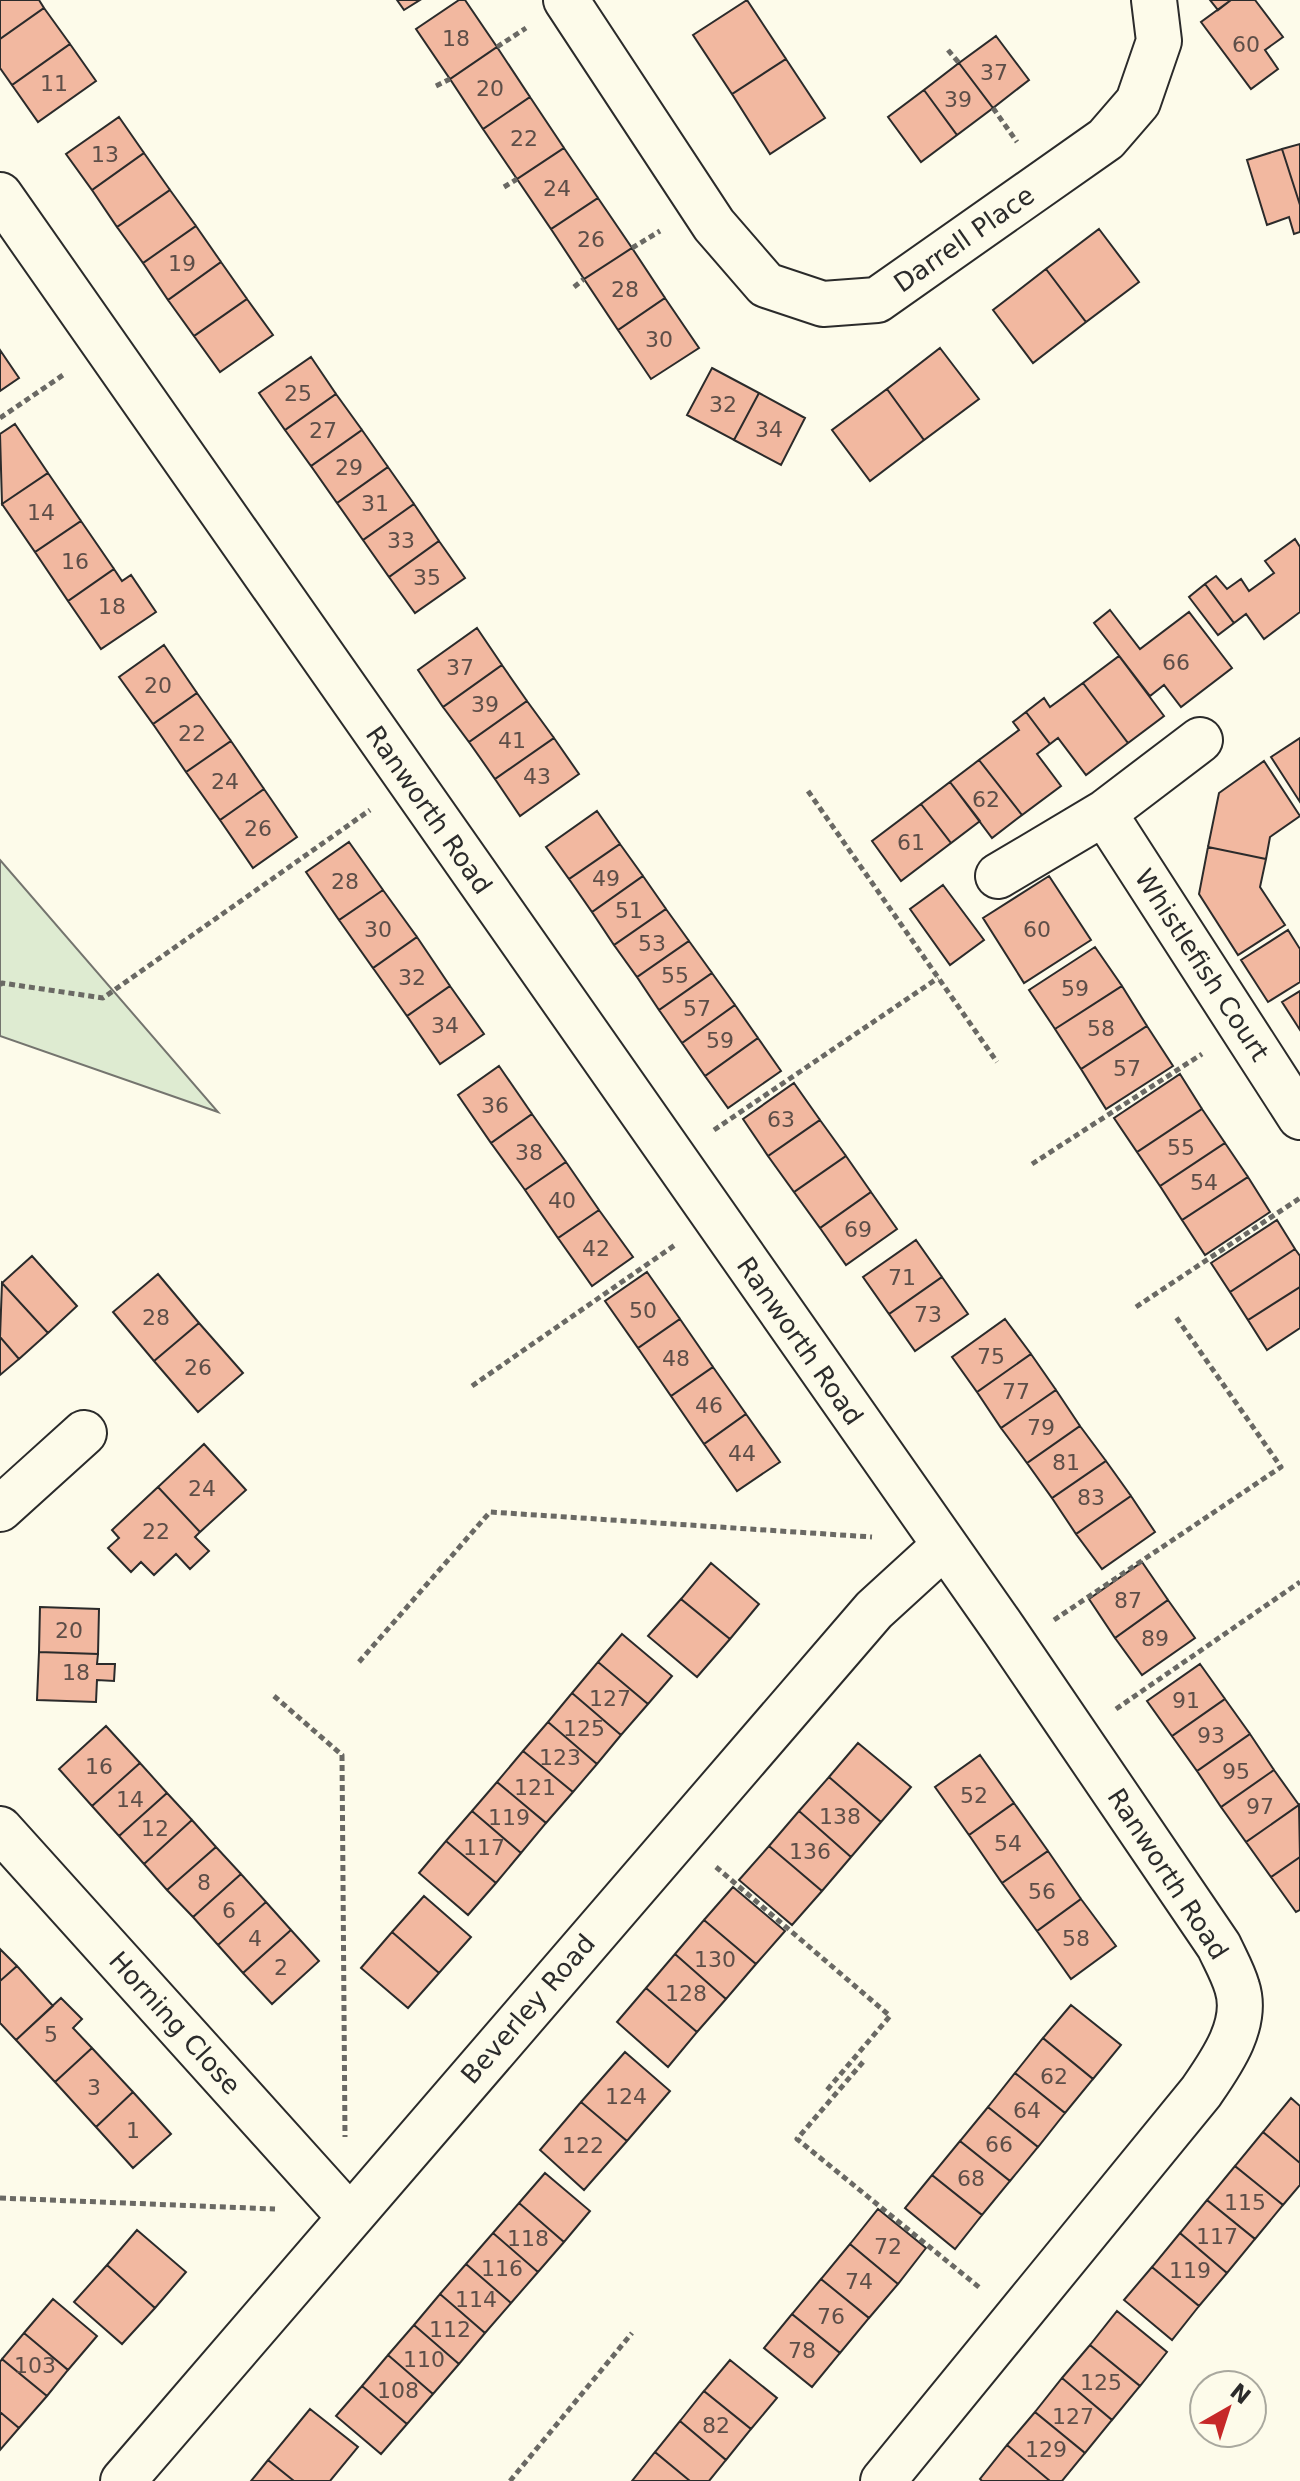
<svg xmlns="http://www.w3.org/2000/svg" width="1300" height="2481" viewBox="0 0 1300 2481" font-family="'DejaVu Sans',sans-serif">
<style>
.green{fill:#deebd1;stroke:#74746e;stroke-width:2}
.building{fill:#f2b8a0;stroke:#2b2b2b;stroke-width:2}
.lines{fill:none;stroke-linecap:round;stroke-linejoin:round}
.street-casing{stroke:#2b2b2b;stroke-width:48}
.path{stroke:#6a6964;stroke-width:5;stroke-dasharray:6 4;stroke-linecap:butt}
.street{stroke:#fdfbea;stroke-width:44}
.labels{text-anchor:middle;dominant-baseline:central;stroke-width:6;stroke-linejoin:round;paint-order:stroke}
.number-label{font-size:22px;fill:#5d4e48}
.street-label{font-size:26px;fill:#2b2b2b;stroke:#fdfbea}
</style>
<rect width="100%" height="100%" fill="#fdfbea"/>
<!-- green -->
<path class="green" d="M0,860l218,252 -218,-76z"/>
<!-- building -->
<path class="building" d="M0,0h39l5,8 -44,31z
M397,0h23l-16,10z
M459,0h6l32,47 -47,32 -34,-50z
M747,0l39,59 -54,35 -39,-59z
M1210,0h21l-13,10z
M1231,0h24l28,37 -18,13 13,19 -27,20 -50,-67z
M44,8l26,36 -58,41 -12,-17v-29z
M996,36l33,44 -36,28 -34,-45z
M70,44l26,37 -58,41 -26,-37z
M497,47l33,50 -47,32 -33,-50z
M786,59l39,59 -55,36 -38,-60z
M959,63l34,45 -36,27 -33,-45z
M924,90l33,45 -36,27 -33,-45z
M530,97l34,51 -47,31 -34,-50z
M119,117l25,36 -52,37 -26,-36z
M1300,144v61l-18,-56z
M564,148l34,50 -47,31 -34,-50z
M1282,149l18,56v27l-6,2 -5,-17 -22,8 -20,-65z
M144,153l26,37 -53,37 -25,-37z
M170,190l26,36 -53,37 -26,-36z
M598,198l34,50 -48,31 -33,-50z
M196,226l25,36 -53,38 -25,-37z
M1099,229l40,53 -53,40 -40,-53z
M632,248l33,50 -47,32 -34,-51z
M221,262l26,37 -53,37 -26,-36z
M1046,269l40,53 -53,41 -40,-53z
M665,298l34,50 -48,31 -33,-49z
M247,299l26,36 -53,37 -26,-36z
M940,348l39,51 -55,41 -37,-51z
M0,350l19,28 -19,13z
M311,357l25,37 -51,36 -26,-37z
M712,368l47,25 -25,47 -47,-25z
M887,389l37,51 -54,41 -38,-51z
M759,393l46,25 -24,47 -47,-25z
M336,394l26,36 -51,36 -26,-36z
M15,424l33,49 -46,31 -2,-70z
M362,430l26,37 -51,36 -26,-37z
M388,467l26,37 -51,36 -26,-37z
M48,473l33,48 -46,31 -33,-48z
M414,504l25,37 -50,36 -26,-37z
M81,521l33,48 -46,32 -33,-49z
M1295,539l5,8v65l-36,27 -18,-25 -12,9 -29,-39 11,-8 11,13 14,-10 8,12 25,-18 -9,-12z
M439,541l26,37 -50,35 -26,-36z
M114,569l8,12 9,-6 25,37 -55,37 -33,-48z
M1205,584l29,39 -16,12 -29,-38z
M1110,610l30,39 49,-37 43,56 -51,39 -17,-22 -14,11 -56,-73z
M477,628l25,37 -59,42 -25,-37z
M164,645l33,48 -44,31 -34,-47z
M1119,656l45,60 -36,27 -45,-60z
M502,665l25,36 -58,41 -26,-35z
M1083,683l45,60 -42,32 -28,-37 -8,6 -24,-32 18,-14 6,9z
M197,693l34,48 -45,31 -33,-48z
M527,701l27,37 -59,41 -26,-37z
M1026,712l24,32 -13,10 24,32 -39,29 -43,-55 40,-30 -6,-8z
M554,738l25,36 -59,42 -25,-37z
M1300,738v64l-29,-45z
M231,741l33,48 -44,31 -34,-48z
M979,760l43,55 -30,23 -42,-56z
M1264,761l36,55 -30,21 -4,22 -58,-12 11,-54z
M950,782l30,39 -29,22 -30,-39z
M264,789l33,48 -44,31 -33,-48z
M921,804l30,39 -50,38 -29,-40z
M597,811l23,33 -51,35 -23,-32z
M349,842l34,48 -44,30 -33,-48z
M620,844l23,32 -51,36 -23,-33z
M1208,847l58,12 -6,28 25,38 -47,30 -39,-61z
M643,876l23,33 -52,36 -22,-33z
M1049,876l42,64 -67,43 -41,-65z
M943,885l41,55 -34,25 -40,-56z
M383,890l34,47 -44,31 -34,-48z
M666,909l23,32 -52,36 -23,-32z
M1288,930l12,19v33l-32,20 -27,-42z
M417,937l33,49 -43,30 -34,-48z
M689,941l23,32 -53,37 -22,-33z
M1095,947l27,39 -67,43 -26,-39z
M712,973l23,32 -53,38 -23,-33z
M450,986l34,48 -44,30 -33,-48z
M1122,986l25,40 -66,43 -26,-40z
M1300,991v39l-18,-28z
M735,1005l23,33 -53,38 -23,-33z
M1147,1026l26,40 -67,43 -25,-40z
M758,1038l23,33 -53,37 -23,-32z
M499,1066l33,48 -41,29 -33,-48z
M1180,1074l22,35 -65,43 -23,-34z
M794,1083l26,37 -52,36 -25,-37z
M1202,1109l23,34 -65,43 -23,-34z
M532,1114l34,48 -41,28 -34,-47z
M820,1120l26,36 -52,36 -26,-36z
M1225,1143l23,34 -66,43 -22,-34z
M846,1156l25,36 -51,36 -26,-36z
M566,1162l33,48 -41,28 -33,-48z
M1248,1177l22,35 -65,43 -23,-35z
M871,1192l26,37 -51,36 -26,-37z
M599,1210l34,47 -41,29 -34,-48z
M1277,1220l18,29 -65,43 -19,-29z
M916,1240l26,37 -53,37 -26,-37z
M1295,1249l5,7v31l-52,33 -18,-28z
M32,1256l45,50 -29,27 -46,-50z
M647,1272l33,47 -42,29 -33,-47z
M158,1274l41,49 -45,38 -41,-49z
M942,1277l26,37 -53,37 -26,-37z
M2,1283l46,50 -29,26 -19,-22z
M1300,1287v41l-33,22 -19,-30z
M680,1319l33,48 -42,29 -33,-48z
M1005,1319l26,35 -54,38 -25,-35z
M199,1323l44,50 -45,39 -44,-51z
M0,1337l19,22 -19,16z
M1031,1354l25,36 -55,38 -24,-36z
M713,1367l33,47 -42,30 -33,-48z
M1056,1390l24,36 -53,37 -26,-35z
M746,1414l34,48 -43,29 -33,-47z
M1080,1426l26,35 -54,37 -25,-35z
M204,1444l42,46 -46,42 -42,-45z
M1106,1461l25,35 -55,38 -24,-36z
M158,1487l42,45 -5,5 14,14 -19,18 -14,-15 -22,21 -13,-13 -10,10 -23,-24 11,-10 -7,-8z
M1131,1496l24,36 -53,37 -26,-35z
M1142,1562l26,38 -53,38 -26,-39z
M711,1563l48,41 -29,35 -49,-40z
M681,1599l49,40 -33,38 -49,-41z
M1168,1600l27,38 -53,37 -27,-37z
M40,1607l59,2 -1,45 -59,-2z
M622,1634l50,42 -24,28 -50,-42z
M39,1652l59,2 -1,10h18l-1,17 -17,-1 -1,22 -59,-2z
M598,1662l50,42 -27,31 -49,-42z
M1200,1664l25,35 -53,37 -25,-35z
M572,1693l49,42 -24,29 -49,-42z
M1225,1699l25,35 -53,37 -25,-35z
M548,1722l49,42 -24,28 -50,-41z
M106,1726l34,37 -48,43 -33,-37z
M1250,1734l24,36 -53,37 -24,-36z
M858,1743l53,44 -30,35 -52,-45z
M523,1751l50,41 -27,31 -49,-41z
M980,1755l34,48 -45,32 -34,-48z
M140,1763l27,30 -48,43 -27,-30z
M1274,1770l25,35 -53,37 -25,-35z
M829,1777l52,45 -30,35 -52,-46z
M497,1782l49,41 -25,30 -49,-42z
M167,1793l25,27 -48,44 -25,-28z
M1014,1803l34,48 -46,32 -33,-48z
M1299,1805l1,52 -29,20 -25,-35z
M472,1811l49,42 -25,30 -50,-42z
M799,1811l52,46 -29,34 -53,-45z
M192,1820l24,27 -49,43 -23,-26z
M446,1841l50,42 -28,32 -49,-42z
M769,1846l53,45 -30,34 -53,-45z
M216,1847l25,27 -48,43 -26,-27z
M1048,1851l33,48 -44,32 -35,-48z
M1300,1857v53l-4,2 -25,-35z
M241,1874l25,28 -48,43 -25,-28z
M733,1887l52,44 -29,33 -52,-44z
M424,1896l47,41 -32,36 -47,-41z
M1081,1899l35,47 -45,33 -34,-48z
M266,1902l25,28 -48,43 -25,-28z
M704,1920l52,44 -30,35 -51,-45z
M291,1930l28,31 -47,43 -29,-31z
M392,1932l47,41 -31,35 -47,-40z
M0,1949l17,17 -17,15z
M675,1954l51,45 -29,33 -51,-44z
M17,1966l36,40 -37,34 -16,-17v-42z
M646,1988l51,44 -29,35 -51,-45z
M61,1998l21,21 -9,9 19,20 -37,34 -39,-42z
M1071,2005l50,40 -28,34 -50,-41z
M1043,2038l50,41 -28,34 -50,-40z
M92,2048l41,44 -37,35 -41,-45z
M625,2052l45,39 -43,50 -46,-39z
M1015,2073l50,40 -27,34 -50,-40z
M133,2092l38,42 -38,34 -37,-41z
M1291,2098l9,8v57l-37,-31z
M581,2102l46,39 -43,49 -44,-40z
M988,2107l50,40 -28,34 -50,-40z
M1263,2132l37,31v22l-17,20 -48,-39z
M960,2141l50,40 -28,34 -50,-40z
M1235,2166l48,39 -28,34 -48,-39z
M545,2173l45,38 -26,31 -45,-39z
M932,2175l50,40 -27,34 -50,-41z
M1207,2200l48,39 -28,34 -47,-40z
M519,2203l45,39 -26,30 -45,-39z
M878,2209l48,39 -28,36 -48,-40z
M137,2230l49,42 -31,36 -48,-43z
M493,2233l45,39 -27,31 -45,-39z
M1180,2233l47,40 -28,33 -47,-39z
M850,2244l48,40 -29,34 -48,-39z
M466,2264l45,39 -26,30 -45,-39z
M107,2265l48,43 -33,36 -48,-42z
M1152,2267l47,39 -27,34 -48,-40z
M821,2279l48,39 -29,35 -48,-39z
M440,2294l45,39 -26,31 -45,-39z
M53,2299l44,37 -29,34 -44,-37z
M1117,2311l50,41 -27,34 -50,-41z
M792,2314l48,39 -28,34 -48,-39z
M414,2325l45,39 -26,30 -45,-39z
M24,2333l44,37 -21,26 -45,-37z
M1090,2345l50,41 -28,34 -50,-42z
M388,2355l45,39 -26,30 -45,-38z
M2,2359l45,37 -28,32 -19,-16v-50z
M730,2360l47,38 -26,31 -47,-38z
M1062,2378l50,42 -27,33 -50,-41z
M362,2386l45,38 -26,30 -45,-38z
M704,2391l47,38 -25,31 -46,-39z
M310,2409l48,38 -28,34h-36l-26,-21z
M0,2412l19,16 -19,22z
M1035,2412l50,41 -23,28h-12l-43,-36z
M680,2421l46,39 -17,21h-19l-35,-29z
M1007,2445l43,36h-68l-2,-2z
M655,2452l35,29h-58z
M268,2460l26,21h-43z"/>
<g class="lines">
<defs>
<path id="street" d="M566,0l148,225 52,60 57,19 54,-4 229,-161 32,-37 21,-61 -5,-41
M0,195l1005,1436 214,315c6,13 14,27 18,41 12,37 -16,76 -36,105l-318,389
M1200,740l-96,73 196,304
M998,876l106,-63
M0,1509l84,-76
M0,1829l349,387
M123,2481l751,-871 70,-64"/>
</defs>
<!-- street casing -->
<use href="#street" class="street-casing"/>
<!-- path -->
<path class="path" d="M497,47l29,-19
M948,50l11,13
M436,86l14,-7
M993,108l24,34
M504,187l13,-8
M632,248l28,-17
M574,287l10,-8
M0,418l66,-45
M808,791l189,271
M0,985l2,-2 101,15 267,-188
M714,1130l224,-152
M1032,1164l170,-110
M1136,1307l164,-109
M472,1386l203,-141
M1054,1620l227,-153 -105,-150
M359,1662l131,-150 382,25
M274,1696l68,59 3,382
M1116,1709l184,-127
M716,1867l174,149 -63,74
M863,2062l-66,77 183,149
M0,2198l275,11
M510,2481l122,-148"/>
<!-- street -->
<use href="#street" class="street"/>
</g>
<g class="labels">
<!-- number labels -->
<g class="number-label">
<text x="456" y="38">18</text>
<text x="1246" y="44">60</text>
<text x="994" y="72">37</text>
<text x="54" y="83">11</text>
<text x="490" y="88">20</text>
<text x="958" y="99">39</text>
<text x="524" y="138">22</text>
<text x="105" y="154">13</text>
<text x="557" y="188">24</text>
<text x="591" y="239">26</text>
<text x="182" y="263">19</text>
<text x="625" y="289">28</text>
<text x="659" y="339">30</text>
<text x="298" y="393">25</text>
<text x="723" y="404">32</text>
<text x="769" y="429">34</text>
<text x="323" y="430">27</text>
<text x="349" y="467">29</text>
<text x="375" y="503">31</text>
<text x="41" y="512">14</text>
<text x="401" y="540">33</text>
<text x="75" y="561">16</text>
<text x="427" y="577">35</text>
<text x="112" y="606">18</text>
<text x="1176" y="662">66</text>
<text x="460" y="667">37</text>
<text x="158" y="685">20</text>
<text x="485" y="704">39</text>
<text x="192" y="733">22</text>
<text x="512" y="740">41</text>
<text x="537" y="776">43</text>
<text x="225" y="781">24</text>
<text x="986" y="799">62</text>
<text x="258" y="828">26</text>
<text x="911" y="842">61</text>
<text x="606" y="878">49</text>
<text x="345" y="881">28</text>
<text x="629" y="910">51</text>
<text x="378" y="929">30</text>
<text x="1037" y="929">60</text>
<text x="652" y="943">53</text>
<text x="675" y="975">55</text>
<text x="412" y="977">32</text>
<text x="1075" y="988">59</text>
<text x="697" y="1008">57</text>
<text x="445" y="1025">34</text>
<text x="1101" y="1028">58</text>
<text x="720" y="1040">59</text>
<text x="1127" y="1068">57</text>
<text x="495" y="1105">36</text>
<text x="781" y="1119">63</text>
<text x="1181" y="1147">55</text>
<text x="529" y="1152">38</text>
<text x="1204" y="1182">54</text>
<text x="562" y="1200">40</text>
<text x="858" y="1229">69</text>
<text x="596" y="1248">42</text>
<text x="902" y="1277">71</text>
<text x="643" y="1310">50</text>
<text x="928" y="1314">73</text>
<text x="156" y="1317">28</text>
<text x="991" y="1356">75</text>
<text x="676" y="1358">48</text>
<text x="198" y="1367">26</text>
<text x="1016" y="1391">77</text>
<text x="709" y="1405">46</text>
<text x="1041" y="1427">79</text>
<text x="742" y="1453">44</text>
<text x="1066" y="1462">81</text>
<text x="202" y="1488">24</text>
<text x="1091" y="1497">83</text>
<text x="156" y="1531">22</text>
<text x="1128" y="1600">87</text>
<text x="69" y="1630">20</text>
<text x="1155" y="1638">89</text>
<text x="76" y="1672">18</text>
<text x="610" y="1698">127</text>
<text x="1186" y="1700">91</text>
<text x="584" y="1728">125</text>
<text x="1211" y="1735">93</text>
<text x="560" y="1757">123</text>
<text x="99" y="1766">16</text>
<text x="1236" y="1771">95</text>
<text x="535" y="1787">121</text>
<text x="974" y="1795">52</text>
<text x="130" y="1799">14</text>
<text x="1260" y="1806">97</text>
<text x="840" y="1816">138</text>
<text x="509" y="1817">119</text>
<text x="155" y="1828">12</text>
<text x="1008" y="1843">54</text>
<text x="484" y="1847">117</text>
<text x="810" y="1851">136</text>
<text x="204" y="1882">8</text>
<text x="1042" y="1891">56</text>
<text x="229" y="1910">6</text>
<text x="255" y="1938">4</text>
<text x="1076" y="1938">58</text>
<text x="715" y="1959">130</text>
<text x="281" y="1967">2</text>
<text x="686" y="1993">128</text>
<text x="51" y="2034">5</text>
<text x="1054" y="2076">62</text>
<text x="94" y="2087">3</text>
<text x="626" y="2096">124</text>
<text x="1027" y="2110">64</text>
<text x="133" y="2130">1</text>
<text x="999" y="2144">66</text>
<text x="583" y="2145">122</text>
<text x="971" y="2178">68</text>
<text x="1245" y="2202">115</text>
<text x="1217" y="2236">117</text>
<text x="528" y="2238">118</text>
<text x="888" y="2246">72</text>
<text x="502" y="2268">116</text>
<text x="1190" y="2270">119</text>
<text x="859" y="2281">74</text>
<text x="476" y="2299">114</text>
<text x="831" y="2316">76</text>
<text x="450" y="2329">112</text>
<text x="802" y="2350">78</text>
<text x="424" y="2359">110</text>
<text x="35" y="2365">103</text>
<text x="1101" y="2382">125</text>
<text x="398" y="2390">108</text>
<text x="1073" y="2416">127</text>
<text x="716" y="2425">82</text>
<text x="1046" y="2449">129</text>
</g>
<!-- street labels -->
<g class="street-label">
<text transform="translate(964 239) rotate(-35)">Darrell Place</text>
<text transform="translate(429 810) rotate(55)">Ranworth Road</text>
<text transform="translate(1202 965) rotate(57)">Whistlefish Court</text>
<text transform="translate(800 1341) rotate(55)">Ranworth Road</text>
<text transform="translate(1168 1874) rotate(57)">Ranworth Road</text>
<text transform="translate(528 2009) rotate(-49)">Beverley Road</text>
<text transform="translate(175 2023) rotate(48)">Horning Close</text>
</g>
</g>
<!-- north arrow -->
<g transform="translate(1228 2409) rotate(39)"><circle r="38" fill="#fdfbea" stroke="#a9a89e" stroke-width="2"/>
<path d="M0-6L14 30L0 20L-14 30Z" fill="#c62828"/>
<text y="-12" font-size="22" font-weight="bold" text-anchor="middle" fill="#2b2b2b">N</text>
</g>
</svg>
